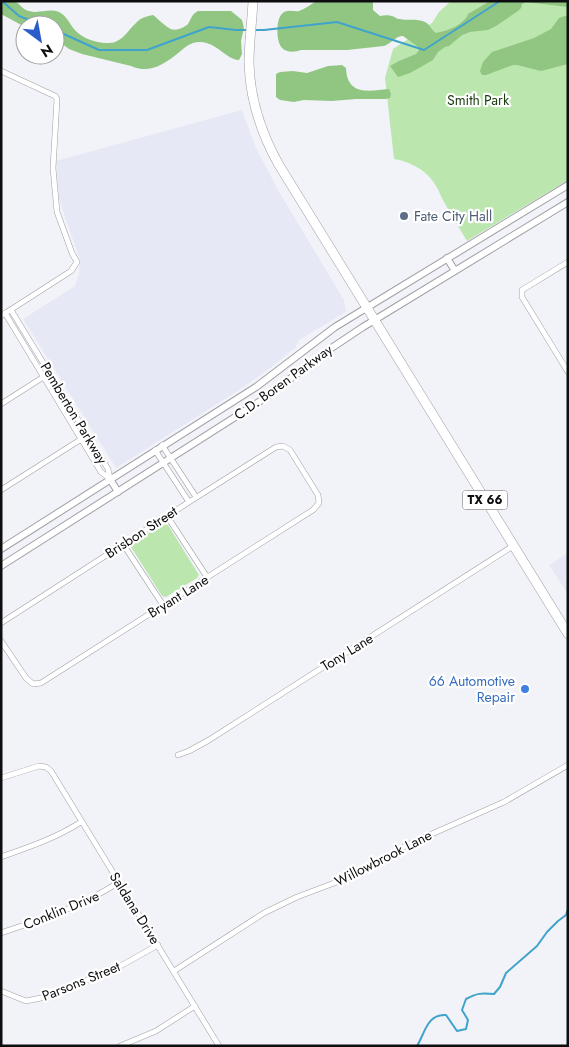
<svg xmlns="http://www.w3.org/2000/svg" width="569" height="1047" viewBox="0 0 569 1047" font-family="Jost,sans-serif">
<style>
.built{fill:#e6e8f5}
.green{fill:#bbe6ae}
.forest{fill:#91c682}
.lines{fill:none;stroke-linecap:round;stroke-linejoin:round}
.stream{stroke:#40a3cb;stroke-width:2}
.minor-casing{stroke:#9f9fa5;stroke-width:6}
.tertiary-casing{stroke:#9f9fa5;stroke-width:8}
.primary-casing{stroke:#9f9fa5;stroke-width:10}
.minor{stroke:#fff;stroke-width:5}
.tertiary{stroke:#fff;stroke-width:6}
.primary{stroke:#fff;stroke-width:9}
.service-dot{fill:#5c6f8a;stroke:#fff;stroke-width:2}
.shop-dot{fill:#3f7fe0;stroke:#fff;stroke-width:2}
.labels{text-anchor:middle;dominant-baseline:central;stroke-width:4.5;stroke-linejoin:round;paint-order:stroke}
.shield{fill:#fff;stroke:#565658;stroke-width:1}
.shield-label{font-size:12px;font-weight:bold;fill:#0e0e10}
.park-label{font-size:14px;fill:#193c0e;stroke:#fff}
.service-label{font-size:14px;fill:#4e5e75;stroke:#fff;text-anchor:start}
.street-label{font-size:14px;fill:#0e0e10;stroke:#fff}
.shop-label{font-size:14px;fill:#366cbe;stroke:#fff;text-anchor:end}
</style>
<rect width="100%" height="100%" fill="#f2f3f9"/>
<!-- built -->
<path class="built" d="M242,110l13,36 23,44 66,110 2,12 -47,28 -4,8 -26,21 -30,21 -123,78 -93,-149 52,-33 4,-12 1,-14 -21,-61 -3,-38z
M568,553v41l-19,-29z"/>
<!-- green -->
<path class="green" d="M451,1h117v179l-101,61c-8,-14 -17,-27 -24,-41 -3,-5 -4,-10 -7,-14 -9,-16 -25,-24 -42,-27l-9,-81 8,-29 39,-26 7,-11z
M163,524l5,1 31,50 -2,3 -31,19 -4,-1 -31,-49 2,-4z"/>
<!-- forest -->
<path class="forest" d="M1,1c5,0 12,-1 15,1 5,3 7,8 13,9 10,3 20,-3 30,1 7,3 11,12 15,17 7,9 24,15 35,14 13,0 19,-13 27,-20 4,-5 11,-7 17,-8 4,3 12,11 16,13 5,4 15,0 19,-4 3,-5 4,-10 10,-13h33l11,9 2,8 -3,13 1,13 -3,6c-14,0 -25,-23 -46,-17 -6,2 -11,7 -16,11 -14,11 -28,20 -46,12l-49,-12 -13,-5 -8,-6 -6,-1v-17h-30v2l-24,-13z
M317,1h56v9l7,6c4,-1 9,-1 12,0 4,1 4,3 8,3 8,2 16,-1 25,3 5,2 6,8 11,11 11,-2 28,-8 32,-19l22,-13h78v6l-42,-5 -4,2 -1,4 -3,3 -22,15 -8,4 -18,2 -8,3 -13,11 -4,1 -7,5 -5,8 -23,13 -12,4 -8,-11 9,-5 17,-7 3,-4 -2,-4 -14,-10c-8,0 -12,8 -19,10l-37,4h-46c-6,2 -14,3 -19,-2 -6,-6 -6,-27 -1,-33 5,-7 12,-3 18,-4 6,-2 12,-7 18,-10z
M568,15v49l-27,7 -24,-6h-4l-27,10h-4l-2,-4 3,-9 9,-10 42,-14 17,-9 8,-11z
M342,65l4,3c1,28 23,23 43,21l2,5 -1,4 -4,1h-30l-24,2 -28,-1 -10,2 -14,-2 -4,-3v-23l4,-2 13,-1 14,2 21,-7z"/>
<g class="lines">
<!-- stream -->
<path class="stream" d="M2,1l17,15 23,9
M55,30l44,20h48l62,-23 27,3h13
M254,30h10l73,-8 87,28 76,-49
M417,1046c8,-13 10,-32 29,-31l11,16 9,-2 2,-9 -6,-10 4,-11c11,-6 15,-6 28,-5l6,-7 6,-14 31,-27 10,-14 11,-11 8,-6 2,-6"/>
<defs>
<path id="minor" d="M1,71l54,25 2,3 -4,69 4,44 15,41 5,9 -6,9 -70,45
M568,262l-46,28v7l46,75
M11,310l97,159 2,10
M5,313l96,159 9,7
M1,404l44,-28
M162,445l34,52
M155,450l34,52
M1,490l82,-52
M167,516l40,61
M123,544l40,61
M1,623l188,-121 87,-55 7,-1 7,4 28,45 1,8 -6,7 -272,173 -8,1 -7,-6 -25,-37
M178,755l11,-4 20,-11 304,-194
M1,778l38,-12 7,1 5,4 168,275
M1,857c28,-10 55,-19 80,-35
M1,933c41,-14 82,-27 118,-51
M174,971l90,-58 33,-16 61,-23 49,-29 97,-43 64,-37
M1,991l25,10 15,-3 74,-29 43,-24
M120,1046l36,-15 39,-25"/>
<path id="tertiary" d="M447,258l8,13
M110,479l8,13
M1,549l255,-162 79,-60 233,-142
M1,566l264,-168 59,-45 39,-26 205,-125"/>
<path id="primary" d="M253,1c-1,21 -4,41 -4,62 1,37 12,70 30,102l289,469"/>
</defs>
<!-- minor casing -->
<use href="#minor" class="minor-casing"/>
<!-- tertiary casing -->
<use href="#tertiary" class="tertiary-casing"/>
<!-- primary casing -->
<use href="#primary" class="primary-casing"/>
<!-- minor -->
<use href="#minor" class="minor"/>
<!-- tertiary -->
<use href="#tertiary" class="tertiary"/>
<!-- primary -->
<use href="#primary" class="primary"/>
</g>
<!-- markers -->
<circle class="service-dot" cx="404" cy="216" r="5"/>
<circle class="shop-dot" cx="525" cy="689" r="5"/>
<g class="labels">
<!-- shield labels -->
<rect class="shield" x="462.5" y="490.5" width="45" height="19" rx="4"/>
<g class="shield-label">
<text x="485" y="500">TX 66</text>
</g>
<!-- park labels -->
<g class="park-label">
<text x="478" y="100">Smith Park</text>
</g>
<!-- service labels -->
<g class="service-label">
<text x="414" y="216">Fate City Hall</text>
</g>
<!-- street labels -->
<g class="street-label">
<text transform="translate(283 382) rotate(-36)">C.D. Boren Parkway</text>
<text transform="translate(74 413) rotate(59)">Pemberton Parkway</text>
<text transform="translate(141 532) rotate(-33)">Brisbon Street</text>
<text transform="translate(178 596) rotate(-32)">Bryant Lane</text>
<text transform="translate(347 652) rotate(-32)">Tony Lane</text>
<text transform="translate(383 858) rotate(-27)">Willowbrook Lane</text>
<text transform="translate(135 908) rotate(58)">Saldana Drive</text>
<text transform="translate(61 910) rotate(-22)">Conklin Drive</text>
<text transform="translate(81 981) rotate(-22)">Parsons Street</text>
</g>
<!-- shop labels -->
<g class="shop-label">
<text x="515" y="681">66 Automotive<tspan x="515" dy="16">Repair</tspan></text>
</g>
</g>
<!-- border -->
<rect width="569" height="1047" fill="none" stroke="#0e0e10" stroke-width="5"/>
<!-- north arrow -->
<g transform="translate(40 40) rotate(148)"><circle r="24" fill="#ffffff" stroke="#9f9f9f"/>
<path d="M0-4L9 19L0 12L-9 19Z" fill="#2a5cca"/>
<text y="-8" font-size="14" font-weight="bold" text-anchor="middle" fill="#0e0e10">N</text>
</g>
</svg>
